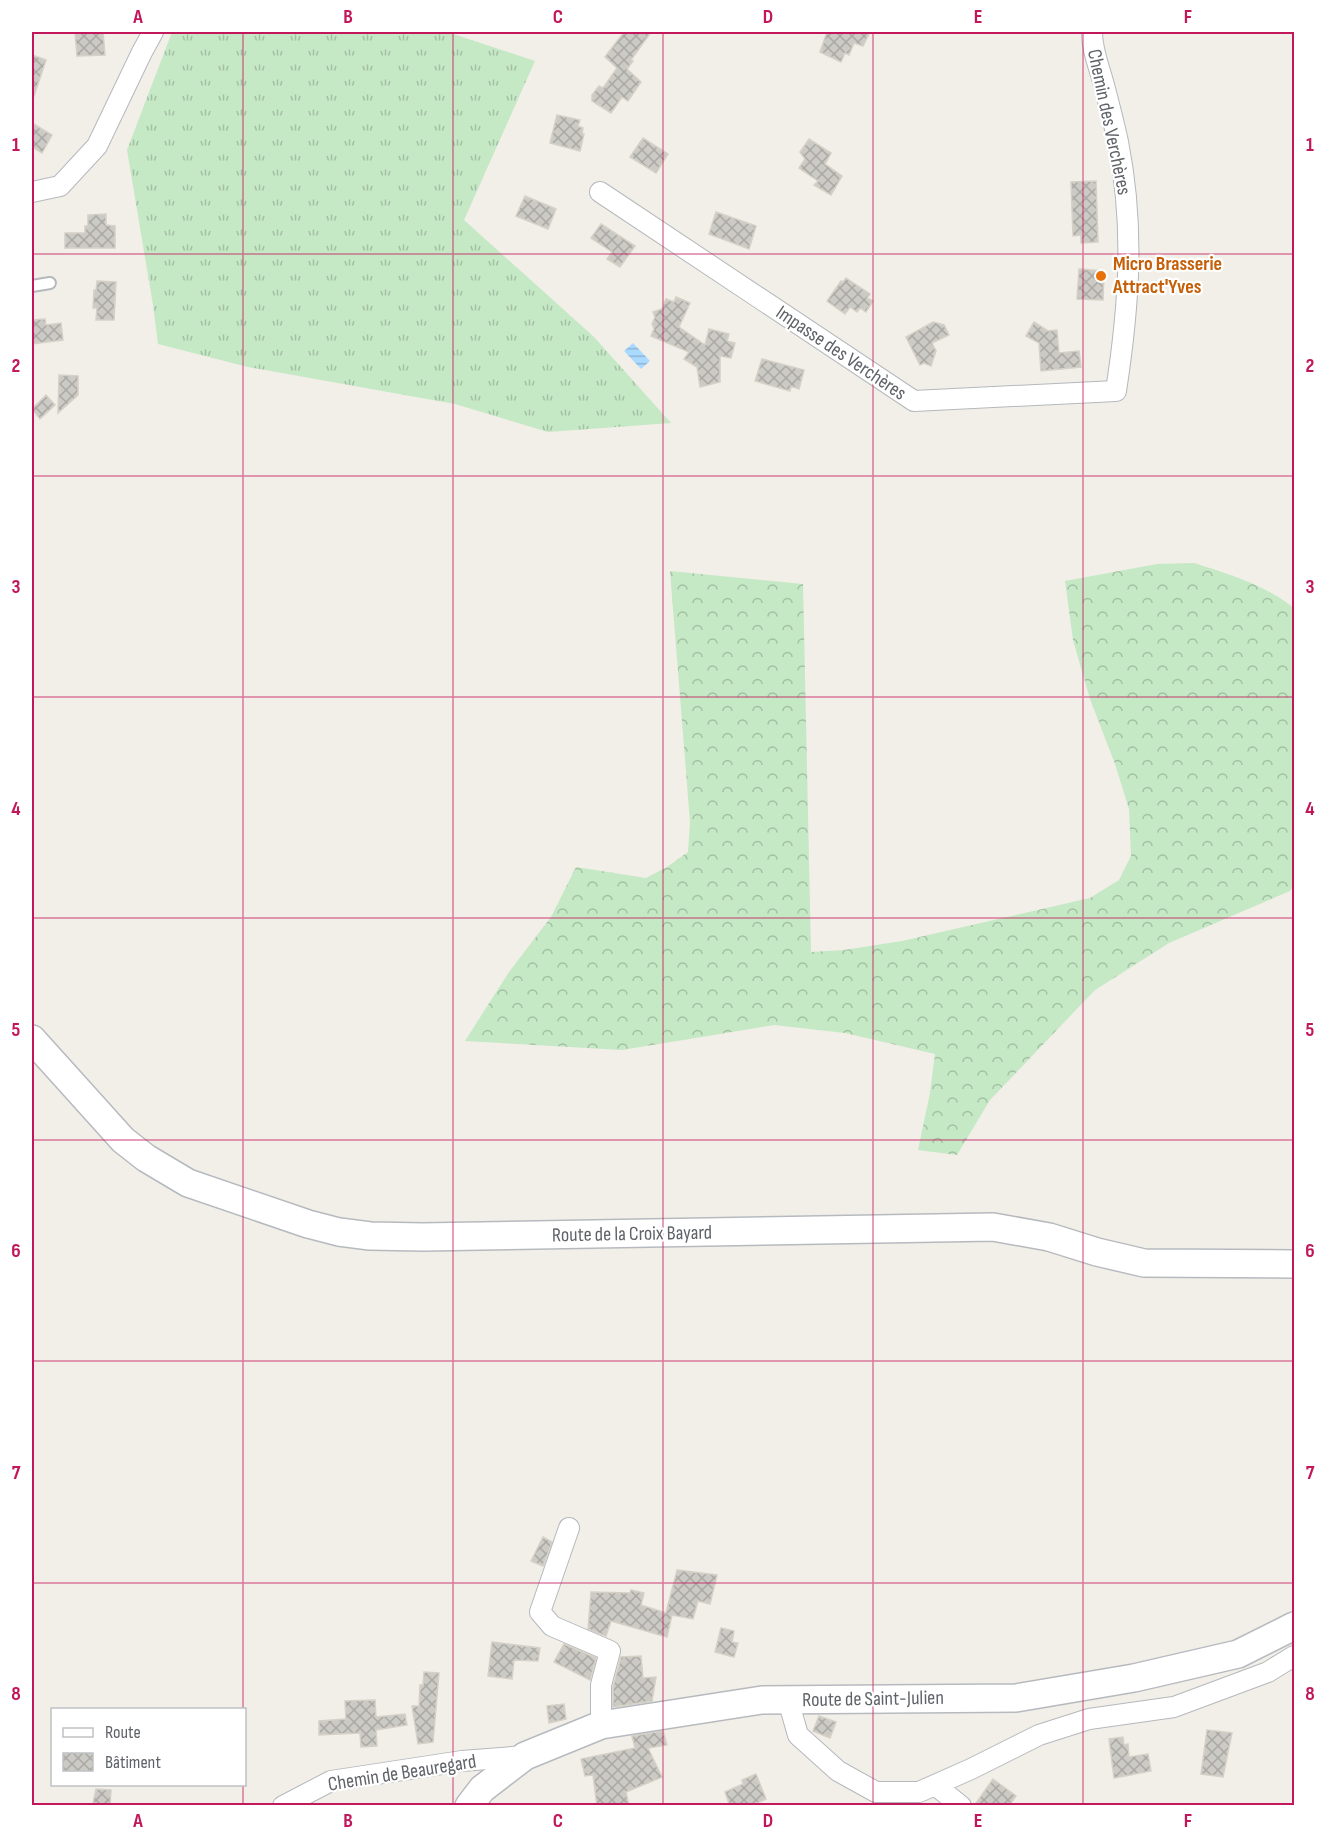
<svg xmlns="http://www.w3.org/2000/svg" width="1326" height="1837" viewBox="0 0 1326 1837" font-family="'Sofia Sans Condensed',sans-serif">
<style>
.grass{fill:url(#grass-tufts)}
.forest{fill:url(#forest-crowns)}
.water{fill:url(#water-rules)}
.building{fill:url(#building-cross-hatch);stroke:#d6d1c6;stroke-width:1.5}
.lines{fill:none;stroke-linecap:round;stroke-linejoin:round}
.service-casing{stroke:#b5b8bc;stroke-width:14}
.minor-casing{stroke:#b5b8bc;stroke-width:22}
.secondary-casing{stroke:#b6babf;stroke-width:30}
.service{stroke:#fff;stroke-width:10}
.minor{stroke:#fff;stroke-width:20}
.secondary{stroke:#fff;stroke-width:27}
.grid{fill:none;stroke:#c2185b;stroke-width:1.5;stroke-opacity:0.55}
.food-dot{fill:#e8710a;stroke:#fff;stroke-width:2}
.labels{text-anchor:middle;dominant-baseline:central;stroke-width:4.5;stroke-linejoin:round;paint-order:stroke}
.street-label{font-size:20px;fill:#5f6368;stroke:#fff}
.food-label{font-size:20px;font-weight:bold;fill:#c56008;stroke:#fff;text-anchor:start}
.neatline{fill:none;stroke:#c2185b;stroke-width:2}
.grid-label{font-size:20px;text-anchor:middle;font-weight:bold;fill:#c2185b}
</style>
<defs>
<pattern id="grass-tufts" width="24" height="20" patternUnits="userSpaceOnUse" patternTransform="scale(1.5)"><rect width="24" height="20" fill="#c5e8c5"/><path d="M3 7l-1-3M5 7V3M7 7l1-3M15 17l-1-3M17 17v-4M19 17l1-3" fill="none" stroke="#a3c0a4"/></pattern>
<pattern id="forest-crowns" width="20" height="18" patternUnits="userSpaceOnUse" patternTransform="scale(1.5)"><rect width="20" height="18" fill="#c5e8c5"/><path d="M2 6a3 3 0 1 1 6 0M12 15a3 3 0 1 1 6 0" fill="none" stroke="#a3c0a4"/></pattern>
<pattern id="water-rules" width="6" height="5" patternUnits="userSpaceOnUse" patternTransform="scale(1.5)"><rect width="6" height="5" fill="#aadaff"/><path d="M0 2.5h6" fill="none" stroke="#8eb4d2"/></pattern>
<pattern id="building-cross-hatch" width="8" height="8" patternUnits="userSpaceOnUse" patternTransform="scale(1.5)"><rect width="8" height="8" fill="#cccac5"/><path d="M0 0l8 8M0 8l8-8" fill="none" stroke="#a9a8a4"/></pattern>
</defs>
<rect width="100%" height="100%" fill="#f1efe8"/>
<!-- grass -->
<path class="grass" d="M172,32h275l88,29 -71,159 130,117 77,86 -123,9 -93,-28 -207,-37 -90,-23 -5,-39 -26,-155z"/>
<!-- forest -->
<path class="forest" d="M1194,563c35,11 71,22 100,45v278l-4,5 -121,52 -74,47 -105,110 -33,55 -39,-5 12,-57 5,-39 -90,-21 -71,-8 -152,25 -157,-9 44,-69 42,-55 25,-50 70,11 21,-11 21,-15 2,-30 -20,-251 133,13 8,368 33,-2 58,-9 188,-43 29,-18 12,-24 -2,-47 -14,-45 -25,-65 -17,-59 -8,-59 92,-17z"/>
<!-- water -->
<path class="water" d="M633,343l17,18 -9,8 -17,-18z"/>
<!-- building -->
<path class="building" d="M75,32h28l2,23 -28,1z
M624,32h27l-20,28 2,1 -6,8 14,13 -13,19 -6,-4 -11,16 -19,-12v-6l7,-9 4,2 14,-20 -12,-11z
M827,32h43l-7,14 -9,-3 -5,12 -4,-2 -4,9 -21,-10z
M32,55l14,5 -12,36h-2z
M557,115l23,5 -2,6 5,2 -1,6h2l-4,17 -30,-8z
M32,123l20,12 -10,18 -10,-6z
M643,138l25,16 -12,19 -26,-16z
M809,139l22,14 -6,11 17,12 -11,19 -17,-10 4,-4 -19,-13 6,-9 -5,-7z
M1096,181l2,61 -17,1v-8l-8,1 -2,-54z
M525,196l31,13 -8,20 -32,-13z
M716,212l40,14 -7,23 -40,-15z
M106,214v11l9,1v22h-50v-15h20v-7h3v-11z
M601,224l34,22 -15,21 -13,-8 5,-7 -21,-14z
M1079,269l25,2 -1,29 -26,-1z
M846,278l24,16 -3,4 6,3 -7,11 -6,-4 -3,4 -7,-5 -5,7 -18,-13 14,-20 2,1z
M97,281l19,1 -2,38h-18l1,-12h-4l1,-18h2z
M676,297l14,6 -11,24 26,18 4,-16 20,5 -2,7 8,2 -4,15 -11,-2v26l-20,5 -3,-20 -13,-8 5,-7 -38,-16 3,-7 -2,-5 3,-7 -2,-5 9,-3 4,-10 8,3z
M45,319l1,6 15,-2 2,17 -31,4v-24z
M933,322l11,3 5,10 -17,8 4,8 -5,15 -7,-3 -4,2 -14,-28z
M1034,322l14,9 9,-1 2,23 20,-2 2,16 -40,4 -2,-28 -13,-7z
M762,359l42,11 -5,19 -8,-3 -1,5 -35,-10z
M59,375l19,1v19l-20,18z
M46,395l9,10 -15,14 -8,-10z
M543,1537l9,5 -9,24 -12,-5z
M677,1570l40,5 -7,29 -12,-3 -5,18 -21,-4 -5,22 -56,-16 -5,15 -18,-7 3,-37 39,1 1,-3 13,3 -3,12 25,8z
M721,1628l13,3 -2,11 6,1 -4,14 -19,-5z
M492,1642l48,6 -2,13 -24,-1 -2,19 -24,-3z
M564,1644l32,14 -6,22 -36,-18z
M641,1656l2,22 13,-1 -4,24 -39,6v-20l8,-30z
M424,1672l15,1 -6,69 -15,2 -6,-38h7l1,-21h3z
M375,1700l1,17 29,-3 2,11 -31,5 1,16 -16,1 -1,-14 -41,2v-14l27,-2 -1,-18z
M564,1704l2,15 -17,4 -2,-17z
M819,1716l17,6 -6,16 -17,-7z
M1207,1730l25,3 -9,44 -22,-3z
M663,1731l4,14 -19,3 14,29 -36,15 3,14h-32l-4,-31 -8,1 -4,-17 54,-11 -3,-12z
M1123,1737l1,8 4,-1 1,13 19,-3 3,17 -37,7 -5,-39z
M756,1774l10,25 -15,7h-21l-5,-14 18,-8 -1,-4z
M993,1779l23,17 -7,10h-35z
M96,1789l15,1 -1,15 -17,-2z"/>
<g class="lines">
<defs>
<path id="service" d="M32,286l18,-3"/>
<path id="minor" d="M32,192l28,-6 37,-40 45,-94 11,-20
M600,192l314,209 202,-10c13,-85 19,-163 2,-249 -4,-19 -9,-38 -14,-57 -5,-19 -12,-34 -12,-53
M569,1528l-29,84 12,14 58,25 -9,34v40
M788,1700l10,35 40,36 38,21h43l52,-23 68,-34 50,-16 85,-12 94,-35 26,-16
M935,1785l26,21
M283,1806l48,-25 131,-20 63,-5"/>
<path id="secondary" d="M32,1039l91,101 23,18 42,25 120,41 31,8 31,4 53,1 570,-10 56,10 48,15 47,11 150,1
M469,1806l13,-17 43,-33 76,-31 161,-25 254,-2 118,-20 104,-24 56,-28"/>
</defs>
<!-- service casing -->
<use href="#service" class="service-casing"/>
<!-- minor casing -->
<use href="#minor" class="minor-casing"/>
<!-- secondary casing -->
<use href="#secondary" class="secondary-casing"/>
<!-- service -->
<use href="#service" class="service"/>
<!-- minor -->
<use href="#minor" class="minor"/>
<!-- secondary -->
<use href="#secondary" class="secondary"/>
</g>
<!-- grid -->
<path class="grid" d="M243,32v1678M453,32v1774M663,32v1774M873,32v1774M1083,32v1774M32,254h1262M32,476h1262M32,697h1262M32,918h1262M32,1140h1262M32,1361h1262M32,1583h1262M243,1784v22"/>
<!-- markers -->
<circle class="food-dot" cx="1101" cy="276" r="6"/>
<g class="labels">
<!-- street labels -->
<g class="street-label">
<text transform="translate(1109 122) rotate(78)">Chemin des Verchères</text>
<text transform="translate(841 353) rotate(34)">Impasse des Verchères</text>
<text transform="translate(632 1234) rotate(-1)">Route de la Croix Bayard</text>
<text transform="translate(873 1699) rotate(-1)">Route de Saint-Julien</text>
<text transform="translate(402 1773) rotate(-9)">Chemin de Beauregard</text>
</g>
<!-- food labels -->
<g class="food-label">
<text x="1113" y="264">Micro Brasserie<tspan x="1113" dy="23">Attract'Yves</tspan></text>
</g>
</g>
<!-- border -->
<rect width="1326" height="1837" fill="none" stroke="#ffffff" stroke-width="66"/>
<!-- legend -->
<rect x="51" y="1708" width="195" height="78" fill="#ffffff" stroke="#bfc1c3" stroke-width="1.5"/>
<rect x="63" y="1728" width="30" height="9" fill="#ffffff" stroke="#bfc1c3" stroke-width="1.5"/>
<text x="105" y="1738" font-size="18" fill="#5f6368">Route</text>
<rect x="63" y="1753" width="30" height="18" fill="url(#building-cross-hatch)" stroke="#bfc1c3" stroke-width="1.5"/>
<text x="105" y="1768" font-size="18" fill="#5f6368">Bâtiment</text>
<rect x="33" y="33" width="1260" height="1771" class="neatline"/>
<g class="grid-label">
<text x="138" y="23">A</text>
<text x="348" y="23">B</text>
<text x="558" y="23">C</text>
<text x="768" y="23">D</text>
<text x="978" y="23">E</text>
<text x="1188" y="23">F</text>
<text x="16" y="151">1</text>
<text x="1310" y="151">1</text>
<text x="16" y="372">2</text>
<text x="1310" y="372">2</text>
<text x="16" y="593">3</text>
<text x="1310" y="593">3</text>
<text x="16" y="815">4</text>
<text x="1310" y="815">4</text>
<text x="16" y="1036">5</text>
<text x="1310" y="1036">5</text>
<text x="16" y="1257">6</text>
<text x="1310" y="1257">6</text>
<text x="16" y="1479">7</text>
<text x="1310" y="1479">7</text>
<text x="16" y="1700">8</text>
<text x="1310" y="1700">8</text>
<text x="138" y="1827">A</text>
<text x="348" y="1827">B</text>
<text x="558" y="1827">C</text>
<text x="768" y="1827">D</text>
<text x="978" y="1827">E</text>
<text x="1188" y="1827">F</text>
</g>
</svg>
